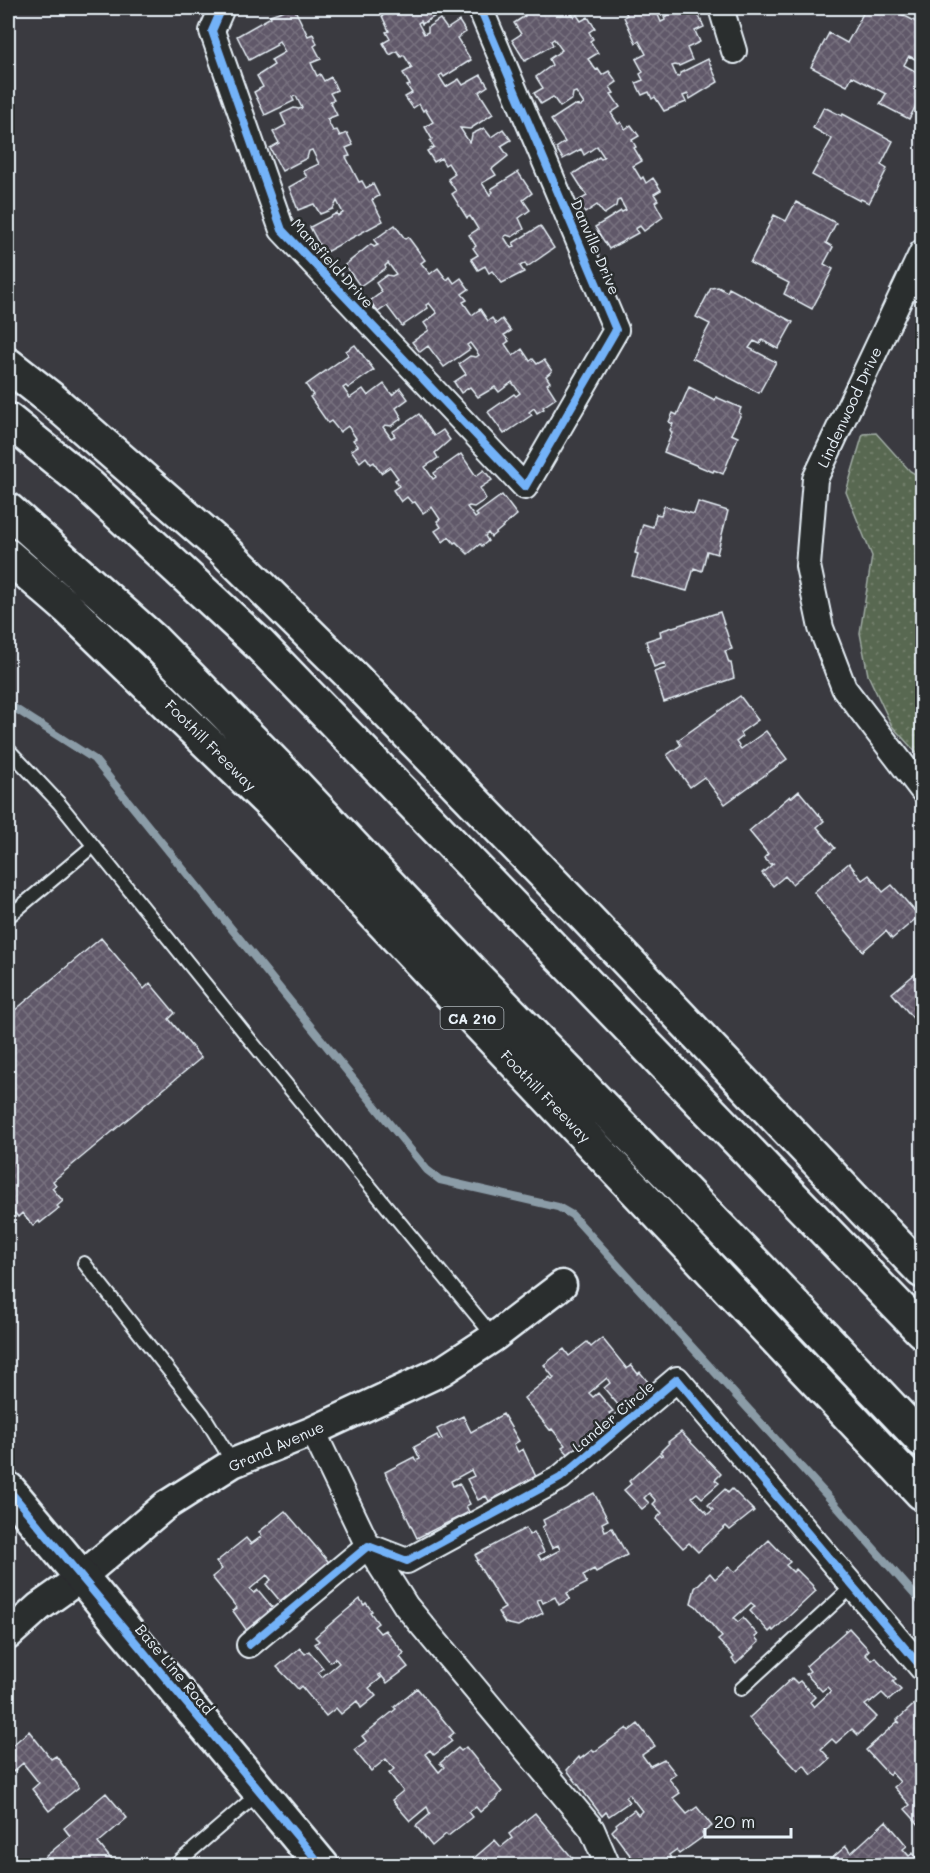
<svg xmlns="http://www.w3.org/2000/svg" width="930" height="1873" viewBox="0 0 930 1873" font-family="Mali,sans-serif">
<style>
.grass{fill:url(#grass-dots);stroke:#a0aca4;stroke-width:1.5}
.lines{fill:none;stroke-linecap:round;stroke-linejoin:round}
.stream{stroke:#8b9ca7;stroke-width:8}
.building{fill:url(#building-cross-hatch);stroke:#e8f1f8;stroke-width:1.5}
.service-casing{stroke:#e8f1f8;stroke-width:16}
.minor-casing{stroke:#e8f1f8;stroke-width:28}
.tertiary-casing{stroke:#e8f1f8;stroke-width:33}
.primary-casing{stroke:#e8f1f8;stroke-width:38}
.motorway-casing{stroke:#e8f1f8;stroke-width:38}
.service{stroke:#2a2d2e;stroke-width:12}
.minor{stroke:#2a2d2e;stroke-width:24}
.tertiary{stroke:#2a2d2e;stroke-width:28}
.primary{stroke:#2a2d2e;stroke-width:33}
.motorway{stroke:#2a2d2e;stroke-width:33}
.cycleway-casing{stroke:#2a2d2e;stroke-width:11}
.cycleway{stroke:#73b2f8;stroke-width:8}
.labels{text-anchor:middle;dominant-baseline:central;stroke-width:5;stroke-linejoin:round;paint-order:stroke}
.shield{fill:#2a2d2e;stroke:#afb6bb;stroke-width:1.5}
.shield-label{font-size:14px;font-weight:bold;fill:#e8f1f8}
.street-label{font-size:15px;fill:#e8f1f8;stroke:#2a2d2e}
</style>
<defs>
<pattern id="grass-dots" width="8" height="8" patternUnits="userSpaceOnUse" patternTransform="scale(1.5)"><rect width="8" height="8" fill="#596851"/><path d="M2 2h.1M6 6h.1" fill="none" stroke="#717e6b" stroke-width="1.8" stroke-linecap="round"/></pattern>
<pattern id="building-cross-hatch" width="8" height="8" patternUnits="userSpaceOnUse" patternTransform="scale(1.5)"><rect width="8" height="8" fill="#615969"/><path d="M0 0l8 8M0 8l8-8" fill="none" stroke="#78717f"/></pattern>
</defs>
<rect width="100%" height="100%" fill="#3a3a40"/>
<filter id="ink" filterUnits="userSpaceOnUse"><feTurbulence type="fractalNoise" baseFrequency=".0167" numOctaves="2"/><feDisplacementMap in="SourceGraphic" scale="12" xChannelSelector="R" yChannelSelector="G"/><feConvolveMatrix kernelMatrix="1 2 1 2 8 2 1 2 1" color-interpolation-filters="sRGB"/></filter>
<g filter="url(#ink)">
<!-- grass -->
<path class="grass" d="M876,433l34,38 12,7v281l-30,-33 -24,-51 -8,-42 12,-77 -26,-64 17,-58z"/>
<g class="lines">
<!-- stream -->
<path class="stream" d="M8,704l86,55 333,411 13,10 118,27 14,8 259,285 91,103"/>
</g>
<!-- building -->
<path class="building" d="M291,8h3l14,28 5,-2 4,10 -3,2 7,13 -10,4 6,13 3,-2 4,7 7,-4 6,13 -7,3 4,7 -4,1 7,14 -10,4 6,12 4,-1 3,6 7,-3 6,12 -7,3 4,8 -4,1 13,25 3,-1 4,7 7,-4 6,12 -7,4 11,21 -59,32 -14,-26 27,-14 1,3 5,-3 -6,-12 -4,8 -13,5 -6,-10 -16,6 -9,-23 18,-10 -4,-6 16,-7 -7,-14 -3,1 -2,7 -25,13 -12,-23 9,-5 -6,-11 13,-7 -5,-11 13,-6 5,1 3,-1 -6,-12 -4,1 2,4 -29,14 -11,-23 9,-5 -6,-11 17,-11 -3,-5 14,-8 -6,-11 -3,2 1,2 -28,15 -12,-24 34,-19 -1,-2z
M395,8h53l-26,16 -1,-3 -3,2 6,11 4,-2v-5l12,-8 7,10 12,-8 7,11 -9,6 14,22 -27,17 -2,-3 -3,2 7,11 13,-8 4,6 18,-10 7,11 -9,6 14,22 -23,15 -10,-1 9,14 2,-2 1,-6 12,-6 7,9 12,-8 8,11 -10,6 7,10 -16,13 4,6 -14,8 8,12 3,-3 -2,-3 27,-17 14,21 -9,7 7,10 -11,8 5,11 -12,8 -5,-2 -3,2 7,11 4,-2 -2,-3 27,-17 14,22 -27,19 -2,-4 -5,3 4,6 -22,11 -10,-12 -3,2 -4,-7 -7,4 -7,-11 7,-4 -5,-7 3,-2 -7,-11 9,-6 -8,-13 -3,2 -15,-24 4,-3 -8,-12 7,-5 -7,-11 -3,2 -4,-7 -7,4 -7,-11 7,-4 -4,-6 2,-2 -7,-12 8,-5 -8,-13 -2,2 -4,-7 -6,4 -8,-11 7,-4 -5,-7 3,-1 -7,-12 9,-5 -8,-13 -3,2 -4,-6 -7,4 -7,-12 7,-4 -4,-7 3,-1 -7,-15z
M520,8h48l6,9 3,-2 4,6 7,-4 7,11 -6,4 4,7 -3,2 8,12 -10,6 8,11 2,-1 4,6 7,-4 8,11 -7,5 4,6 -3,1 9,13 -9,6 7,11 3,-2 4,7 6,-4 8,11 -7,4 4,7 -2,1 8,13 -9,5 8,13 2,-2 3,6 7,-5 8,12 -7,4 4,6 -3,2 8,15 -19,14 -4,-5 -5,3 3,4 -29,16 -14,-22 26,-16 1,1 4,-2 -6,-10 -3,1 -1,5 -12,8 -7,-9 -12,8 -7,-12 9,-5 -14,-22 26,-17 2,2 3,-2 -7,-11 -13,9 -3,-6 -18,10 -7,-11 9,-6 -14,-22 23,-15 7,1 3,-2 -8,-12 -3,1 -1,6 -12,8 -7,-10 -12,7 -7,-11 9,-5 -7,-11 16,-12 -3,-6 13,-9 -8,-11 -3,2 2,4 -28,16 -13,-21 9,-6 -7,-11 11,-7z
M623,8h39l-6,2 5,12 4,-2 -1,-3 20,-9h11l9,19 -9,4 5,11 -13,6 5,12 -13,6 -4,-1 -3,1 5,11 3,-2v-2l28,-14 10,23 -28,17 -2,-5 -5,2 3,6 -22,9 -9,-14 -3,2 -3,-7 -7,3 -6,-12 7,-3 -3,-6 3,-2 -7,-13 10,-5 -7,-13 -3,2 -12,-26 3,-2z
M866,8h24l32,17v35l-4,-2 -1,2 -8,-4 -5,9 18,10v19l-13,25 -29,-15 6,-10 -34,-18 -5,10 -36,-19 18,-34 18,10z
M824,107l18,9 1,-2 50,27 -12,24 6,4 -18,34 -8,-4 -1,2 -48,-26 20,-36 -19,-11z
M796,202l40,21 -10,20 7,4 -9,17 9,5 -21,40 -28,-15 5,-11 -39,-20 24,-48 12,6z
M395,225l10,14 3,-2 17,23 -4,3 9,11 8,-6 9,12 3,-3 4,6 7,-5 8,11 -7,5 5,6 -4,2 9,13 8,-6 8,12 4,-3 4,6 6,-5 9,12 -7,4 5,6 -4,3 8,12 9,-7 8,12 3,-2 4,5 7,-4 8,11 -6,5 4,6 -3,2 9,14 -13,9 1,2 -7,4 -3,-5 -5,4 3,3 -28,19 -16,-22 26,-18 2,2 4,-3 -8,-11 -13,10 -4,-5 -17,10 -8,-10 -9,6 -7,-11 12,-8 -7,-10 11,-8 6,1 3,-2 -9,-12 -3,2 3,4 -26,18 -16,-21 -8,6 -8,-10 17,-12 -5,-7 13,-10 -8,-10 -3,2 2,3 -26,18 -15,-20 -9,6 -8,-11 12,-9 -6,-9 11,-8 5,1 4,-2 -8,-11 -3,3 1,2 -26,18 -15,-21 26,-21 3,3 4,-2 -4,-5z
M718,287l9,5 2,-4 64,34 -15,27 -16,-9 -2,4 -6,-3 -5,7 27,14 -17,31 -67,-35 18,-34 -14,-7 15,-29z
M355,345l19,25 -26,18 -2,-2 -3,2 7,10 13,-9 5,7 16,-12 8,11 8,-7 8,11 -12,9 6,10 -11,8 -6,-1 -2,2 8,11 4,-2 -3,-4 27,-18 15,22 9,-6 7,10 -15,13 3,5 -13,9 8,12 3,-2 -2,-4 27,-19 15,22 8,-6 8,10 -12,8 6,11 -12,8 -5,-1 -2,1 8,11 3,-2 -2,-2 26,-19 15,20 -26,22 -3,-4 -3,3 3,5 -6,5 -2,-2 -12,10 -12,-12 -2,1 -5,-6 -6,5 -8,-11 6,-4 -4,-6 3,-2 -8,-12 -9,6 -8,-11 -3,1 -5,-6 -6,5 -8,-12 6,-4 -4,-6 3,-2 -8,-11 -9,6 -7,-11 -3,2 -5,-7 -6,5 -9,-12 7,-4 -5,-6 3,-2 -8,-12 -8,6 -9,-11 -3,2 -18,-26 3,-2 -7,-10 42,-30 -2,-4z
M689,387l26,13 1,-3 25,11 -2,5 2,1 -10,20 7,3 -15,37 -9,-4 -1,2 -49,-20 8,-19 -2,-3 3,-6 -4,-2 4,-9 4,2z
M698,502l30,9 -11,43 -10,-3 -5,20 -8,-3 -7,23 -55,-15 6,-22 -3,-1 8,-29 10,3 3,-13 5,1 3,-9 30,8z
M720,612l12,37 -7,2 4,12h2l3,15 -70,24 -10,-30 12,-4 -1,-5 -11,4 -8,-26 15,-5 -1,-5z
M740,696l18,24 -18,13 2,4 -6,5 5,7 25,-18 21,28 -62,45 -21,-27 -14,10 -23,-32 14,-10 -3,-5z
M799,791l25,30 -7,6 18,21 -43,36 -7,-8 -12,10 -11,-13 12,-10 -4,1 -6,-6 4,-4 -19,-23 41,-35 1,2z
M849,863l13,17 7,-5 14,17 9,-7 27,31 -27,23 -6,-8 -23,20 -49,-59z
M101,938l43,51 6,-6 25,30 -6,6 32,39 -148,123 3,4 -4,3 11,13 -6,5 2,2 -19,15 -1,-2 -6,5 -11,-13 -4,4 -3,-4 -7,5v-202z
M922,968v61l-30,-36z
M602,1338l25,31 4,-4 7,9 2,-2 12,15 -22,18 -4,-5 -7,6 -15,-18 6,-5 -3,-5 -18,15 4,4 5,-4 15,18 -4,2 5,6 -45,36 -7,-8 3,-2 -13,-16 -2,1 -26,-32 26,-21 2,3 2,-2 -10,-13 20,-16 5,7 18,-14 4,5z
M503,1414l16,27 -5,3 4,8 5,-3 13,28 -47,24 -3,-5 -8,4 -11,-21 7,-3 -3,-6 -20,11 2,5 6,-3 11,21 -4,2 3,6 -52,26 -32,-66 29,-15 2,4 4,-2 -6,-12 23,-12 2,5 3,-1 -5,-10 26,-13 8,16z
M681,1432l40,42 -6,6 4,3 -17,15 -5,-5 -5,4 16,17 5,-4 -5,-5 17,-16 3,4 4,-4 22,22 -24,19 -4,-4 -28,26 -9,-9 -6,5 -27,-29 6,-6 -9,-9 3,-3 -7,-8 -5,5 5,5 -7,6 -18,-19 7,-6 -2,-3 30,-27 2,2 2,-1 -3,-3 9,-9 -1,-1z
M594,1493l14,27 -6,3 3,8 7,-3 15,27 -31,17 -2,-3 -11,6 4,8 -20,10 3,6 -11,6 -4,-8 -12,6 -2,-4 -4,1 6,13 -25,13 -13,-3 -7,-11 7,-4 -29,-47 2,-1 -3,-5 51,-27 3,7 5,-3 10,20 -6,3 3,5 19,-10 -2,-5 -6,3 -10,-21 3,-2 -2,-5z
M285,1511l48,56 -43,35 -4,-6 -6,5 -14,-17 5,-4 -4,-5 -17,14 4,4 4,-3 15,18 -3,2 4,6 -24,19 -17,-24 4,-3 -25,-31 10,-8 -6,-7 30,-24 5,6 11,-8 -3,-4z
M769,1540l21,22 -4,3 7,7 3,-3 16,16 4,6 -43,40 -1,-2 -3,3 -19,-21 5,-5 -4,-3 -17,15 4,4 5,-4 15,17 -3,2 4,5 -23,22 -4,-5 2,-2 -16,-17 4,-3 -26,-31 -5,-3 4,-15 15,-15 5,6 14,-13 6,6z
M360,1599l4,6 2,-2 6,8 -2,1 8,11 -4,3 6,7 5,-3 19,23 -4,4 8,10 -21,16 -7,-9 -2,1 3,3 -12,10 7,8 -15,12 -4,-7 -16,13 -5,-6 -10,8 -25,-30 -3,3 -21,-22 23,-19 5,6 4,-3 14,17 -5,4 4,5 17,-14 -4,-5 -5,4 -15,-18 4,-3 -4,-4z
M849,1628l20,22 -4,4 6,6 4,-3 21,22 -3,3 8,8 -12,10 -7,-7 -12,10 -1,-1 -4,3 12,12 -19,18 -6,-6 -16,14 -4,-4 -11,10 9,10 -18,16 -8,-10 -6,6 -49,-53 43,-40 5,5 3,-2 15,16 -5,5 4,5 17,-16 -4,-4 -5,4 -16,-17 4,-3 -4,-5z
M417,1688l37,45 -5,4 3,4 -18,14 -4,-5 -5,4 14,18 5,-5 -4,-4 18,-15 3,3 5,-4 36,45 -5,4 1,1 -18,15 -4,-5 -8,5 4,5 -24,19 -2,-2 -14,12 -16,-20 14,-12 -2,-5 -1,-2 -17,14 -18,-21 11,-9 -14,-18 5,-4 -8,-10 -15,12 -17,-21 12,-9 -4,-5 34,-27 -2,-2z
M919,1700l3,3v125l-17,-19 5,-4 -16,-18 6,-5 -9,-10 -2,3 -23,-25 31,-28 3,1 -3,-3z
M638,1724l17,22 -13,9 8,11 14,-7 12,15 -7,5 11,14 -7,5 14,16 10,-7 15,19 -10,7 2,3 -25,18 -3,-4 -7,5 3,4 -9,7h-25l-26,-35 5,-5 -1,-2 18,-14 4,5 4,-4 -13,-17 -4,3 4,5 -20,14 -3,-4 -4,4 -35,-46 12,-13 1,2 12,-9 2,2 33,-24 2,3z
M29,1731l22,28 5,-3 23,31 -30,24 -17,-22 7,-6 -16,-20 -15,13v-27z
M106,1793l21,25 -29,25 18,22 -76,1 -2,-3 32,-27 -6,-8z
M535,1813l44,53 -113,-1 29,-25 6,7 11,-9 -3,-4z
M886,1821l21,25 -4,3 6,7 4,-3 9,13h-99l23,-20 5,7z"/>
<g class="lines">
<defs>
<path id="service" d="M8,749l51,54 222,275 213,259
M8,917l85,-71
M84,1263l119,151 30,49
M741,1689l112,-103
M174,1866l86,-74"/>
<path id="minor" d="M222,8l-10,23 70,199 243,257 91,-157 -136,-322
M721,8l13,43
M922,252l-107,227 -7,87 13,62 23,60 78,102
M313,1431l55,115 38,60 186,223 16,37
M249,1645l119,-99 39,15 153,-83 117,-99 245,289"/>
<path id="tertiary" d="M8,1635l31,-28 41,-29 85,-72 68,-43 80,-32 129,-60 52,-34 68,-52"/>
<path id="primary" d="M8,1489l314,377"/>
<path id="motorway" d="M8,365l42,33 172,150 132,130 226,233 342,360
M8,420l80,65 171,159 663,687
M8,510l145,130 130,132 193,205 284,292 162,171
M8,556l60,52 203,196 651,689"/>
</defs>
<!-- service casing -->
<use href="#service" class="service-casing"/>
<!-- minor casing -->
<use href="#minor" class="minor-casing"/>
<!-- tertiary casing -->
<use href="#tertiary" class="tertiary-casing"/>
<!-- primary casing -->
<use href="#primary" class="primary-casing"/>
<!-- motorway casing -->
<use href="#motorway" class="motorway-casing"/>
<!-- service -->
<use href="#service" class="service"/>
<!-- minor -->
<use href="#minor" class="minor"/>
<!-- tertiary -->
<use href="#tertiary" class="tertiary"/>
<!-- primary -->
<use href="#primary" class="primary"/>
<!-- motorway -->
<use href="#motorway" class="motorway"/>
<defs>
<path id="cycleway" d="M222,8l-10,23 70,199 243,257 91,-157 -136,-322
M8,1489l314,377
M249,1645l119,-99 39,15 153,-83 117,-99 245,289"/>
</defs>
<!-- cycleway casing -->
<use href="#cycleway" class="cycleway-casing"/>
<!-- cycleway -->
<use href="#cycleway" class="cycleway"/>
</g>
</g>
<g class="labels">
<!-- shield labels -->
<rect class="shield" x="440.5" y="1007" width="63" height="22" rx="4.5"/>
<g class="shield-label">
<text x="472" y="1018">CA 210</text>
</g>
<!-- street labels -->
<g class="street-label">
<text transform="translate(596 247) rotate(67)">Danville Drive</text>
<text transform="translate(333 263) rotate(48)">Mansfield Drive</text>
<text transform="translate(849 407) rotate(-65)">Lindenwood Drive</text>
<text transform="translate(211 745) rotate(45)">Foothill Freeway</text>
<text transform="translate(546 1096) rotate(46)">Foothill Freeway</text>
<text transform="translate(613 1416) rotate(-40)">Lander Circle</text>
<text transform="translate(276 1446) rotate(-24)">Grand Avenue</text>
<text transform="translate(175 1669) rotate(50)">Base Line Road</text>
</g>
</g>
<!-- margin -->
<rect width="930" height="1873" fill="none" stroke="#2a2d2e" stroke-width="30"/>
<rect x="15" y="15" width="900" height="1843" fill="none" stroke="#e8f1f8" stroke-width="2" filter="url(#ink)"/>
<!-- scale -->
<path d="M705 1828v9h86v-9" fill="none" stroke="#e8f1f8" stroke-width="3"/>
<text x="714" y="1828" font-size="18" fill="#e8f1f8" stroke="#2a2d2e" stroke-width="4.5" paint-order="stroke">20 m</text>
</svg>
